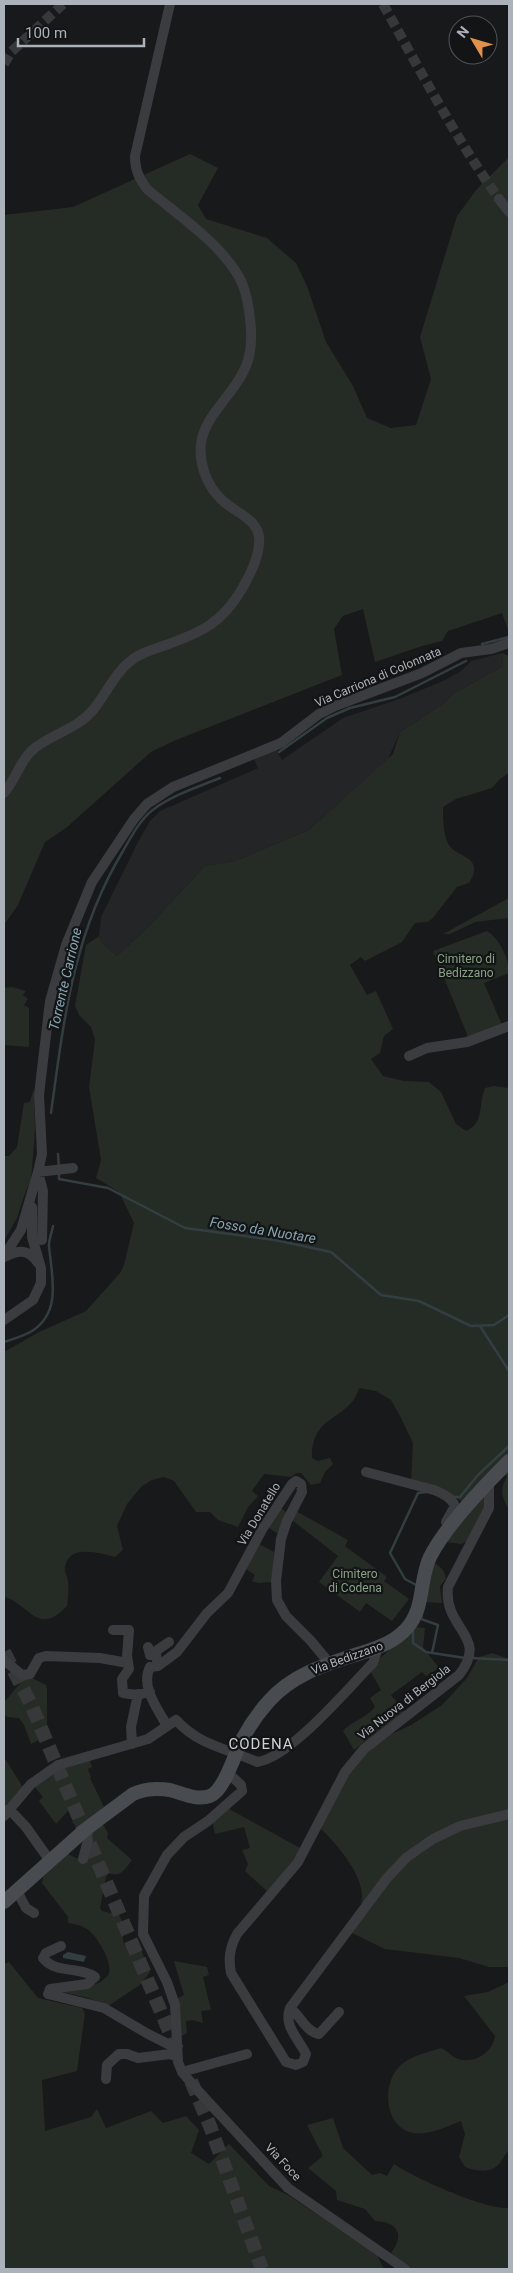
<svg xmlns="http://www.w3.org/2000/svg" width="513" height="2273" viewBox="0 0 513 2273" font-family="Roboto,sans-serif">
<style>
.built{fill:#242527}
.green{fill:#252c25}
.water{fill:#333e42}
.lines{fill:none;stroke-linecap:round;stroke-linejoin:round}
.stream{stroke:#333e42;stroke-width:2.5}
.street-tunnel{stroke:#36383a;stroke-width:10;stroke-dasharray:10 5;stroke-linecap:butt}
.secondary-tunnel{stroke:#36383a;stroke-width:14;stroke-dasharray:14 7;stroke-linecap:butt}
.street{stroke:#3a3c3f;stroke-width:10}
.secondary{stroke:#484b4f;stroke-width:14}
.labels{text-anchor:middle;dominant-baseline:central;stroke-width:4.5;stroke-linejoin:round;paint-order:stroke}
.street-label{font-size:12px;fill:#acb2b9;stroke:#131415}
.park-label{font-size:12px;fill:#89a185;stroke:#131415}
.water-label{font-size:14px;font-style:italic;fill:#87a4b0;stroke:#131415}
.quarter-label{font-size:15px;letter-spacing:1px;fill:#cdd0d5;stroke:#131415}
</style>
<rect width="100%" height="100%" fill="#18191a"/>
<!-- built -->
<path class="built" d="M502,653l1,13 -50,28 -6,7 -47,31 -12,27 -79,71 -74,31 -30,5 -58,62 -30,28 -13,-11 -5,-9 2,-19 37,-75 12,-21 10,-10 98,-43 -4,-9 22,-10 6,11 61,-42 59,-20 43,-18 16,-9 10,-10z"/>
<!-- green -->
<path class="green" d="M190,154l28,14 -20,37 8,14 61,19 29,25 11,23 19,56 27,44 14,32 24,10 25,-3 15,-46 -11,-42 37,-121 20,-27 32,-32v475l-7,-19 -54,18 -6,10 -20,5 -47,16 -12,-53 -20,7 -9,13 8,46 -166,65 -25,12 -85,76 -21,14 -27,63 -14,20v-710l69,-8z
M502,653l7,3v117l-9,6 -8,9 -36,11 -13,8c0,11 0,28 6,38 8,13 37,11 20,38l-12,4 -25,32 -5,3 -12,1 -13,19 -37,19 -4,-4 -11,8 17,30 9,-4 17,38 -9,7 -4,17 -9,6 12,17 21,5 25,1 12,10 15,32 10,7c19,-8 12,-27 19,-43l9,-2 15,2v421c-7,-10 -10,-20 -2,-32l-9,-13 -34,39 -17,-11 -36,-10 2,-39 -13,-27 -9,-16 -15,-9 -17,-3c-9,33 -48,25 -47,70l6,3 12,-3 3,6 -8,8 -5,11 -9,2 -10,-12h-5l-5,4 -27,-3 -12,17 6,5 -10,11 -10,20 -20,-7 -8,-8h-14l-22,-31 -10,-4 -12,3 -10,6 -15,18 -10,22 6,24 -8,7c-16,-4 -49,-14 -50,13 0,4 3,8 3,12 1,8 0,16 -1,24 -30,32 -39,-4 -63,-9v-245l35,-20 47,-21 34,-38 4,-8 10,-42 -15,-31 -23,-14 5,-18 -12,-73 6,-47 -4,-13 -12,-12 -4,-9 11,-61 13,-9 5,9 13,11 30,-28 58,-62 30,-5 74,-31 84,-76 7,-22 47,-31 6,-7 50,-28z
M509,898v20l-34,4 -25,12h-7z
M487,931c12,7 22,27 22,42l-25,10 18,42 -33,14 -36,-88z
M12,987l14,4 -3,4 5,4 -4,6 5,3v39l-25,-2v-57z
M34,1088l1,42 -4,50 -6,13 -8,25 -13,23v-85h5l8,-9 7,-44 6,-1z
M488,1490l-1,15 -20,36 -6,3 -15,-2z
M280,1507l7,6 -8,22 -11,-8z
M296,1511l52,29 -3,6 42,31 -3,4 25,18 -17,22 -26,-18 -6,9 -41,-30 19,-26 -46,-36z
M259,1544l15,8 -2,30 -14,1 -6,-2 3,-6 -9,-6z
M432,1561c8,6 13,8 14,18l-6,7 2,17 -17,-1z
M417,1627l8,1 -2,19 16,21 -13,8 -4,-4 -31,23 14,17 -51,38 -11,-19c9,-10 23,-13 32,-24l-5,-9 11,-8 -12,-21 21,-20z
M492,1653l17,6v308h-20l-30,-9 -74,-9 -33,-16c4,-11 10,-26 10,-38 -1,-23 -26,-52 -43,-68l24,-46 32,-39 36,-17 31,-20 25,-27 12,-21z
M30,1677l16,8 1,4v47l-16,8 -7,-19 -5,-7 -11,-1 -4,-2v-13c8,-8 17,-23 26,-25z
M4,1757l20,32 -20,19z
M89,1759l3,8 -4,2 3,8 -1,1 14,29 -26,22 -6,-7 3,-5 -7,-6 -12,13 -17,-23 4,-4 -9,-11 20,-14z
M229,1809l73,40 -35,42 -22,-20 3,-7 -6,-14 8,-2 -6,-21 -29,7 -3,-13z
M102,1823l6,10 -1,5 25,22c-7,9 -11,18 -23,13l-3,4 -6,31 2,3 17,4c7,10 1,22 6,31l15,1 10,25 -10,13 -32,21 -20,-8 -26,-6c13,-3 37,-4 46,-17 7,-10 -12,-41 -21,-46 -6,-4 -12,-5 -19,-6v-6l-26,-34 1,-6 25,-23 16,8c7,-11 10,-20 8,-33z
M174,1961l33,6 2,8 -6,2 8,33 -10,1 2,12 -11,-3 -6,1 1,12 -7,4 -2,-39 6,-3z
M9,1962l29,36 44,10 3,5 -8,58 -35,9 3,51 46,-14 6,-8 9,19 45,-17 12,12 23,-7 13,14 -8,23 18,11 20,-20 40,42 19,9 89,60 7,14h-380v-305z
M509,1982v168c-4,4 -6,9 -9,13 -9,11 -24,8 -35,4l-6,-10 6,-23 -4,-13c-12,5 -35,15 -48,12 -30,-6 -32,-52 -11,-69 11,-9 26,-12 39,-16 7,3 11,9 17,11 17,5 34,-6 37,-23l-31,-40 24,-4z
M333,2118l10,30 29,27 8,-2 7,3 7,-12c20,14 92,46 115,44v61h-99l-19,-16c14,-19 7,-31 -16,-32l-10,-12 -28,-9 -1,-9 -28,-23 15,-12 -16,-31z"/>
<!-- water -->
<path class="water" d="M68,1952l18,4 -2,6 -21,-4v-3z"/>
<g class="lines">
<!-- stream -->
<path class="stream" d="M482,644l27,-7
M279,752l48,-34 23,-10 45,-11 71,-36
M51,1113c13,-94 22,-179 72,-262 8,-14 18,-33 31,-42 19,-14 44,-22 66,-31
M58,1154l1,14
M59,1173v6l49,9 77,40 90,12 56,12 50,43 38,6 52,25 23,-1 15,-10
M480,1326l29,45
M4,1342c9,-3 20,-6 28,-11 31,-20 19,-57 17,-86 0,-6 3,-13 4,-19
M453,1497h7l18,-22 31,-29
M418,1586l-13,-7 -15,-26 28,-60 9,-1
M422,1614l-1,5 17,6 -6,28
M413,1632v11l13,9 39,6
M471,1658l38,2"/>
<!-- street-tunnel -->
<path class="street-tunnel" d="M383,4c37,66 72,133 116,195
M4,64l7,-12 52,-48"/>
<!-- secondary-tunnel -->
<path class="secondary-tunnel" d="M4,1652l26,50 148,350
M191,2081l19,45 52,143"/>
<!-- street -->
<path class="street" d="M499,199l10,13
M4,793c12,-14 17,-35 32,-46 19,-14 42,-19 57,-37 14,-17 22,-38 40,-51 10,-7 22,-10 33,-14 36,-13 56,-22 76,-56 7,-13 16,-29 17,-45 3,-24 -22,-30 -36,-43 -17,-15 -26,-41 -21,-63 7,-27 34,-46 44,-72 6,-15 6,-32 4,-47 -1,-11 -4,-26 -8,-36 -17,-37 -63,-67 -94,-93 -9,-11 -13,-20 -13,-34l35,-152
M409,1056l18,-8 40,-6 42,-16
M42,1240l1,-49 -5,-19 35,-4
M4,1256l17,-26 17,-58 4,-18 -3,-59 11,-94 16,-56 26,-63 42,-63 13,-15 26,-17 108,-44 38,-29 16,-8 87,-33 39,-20 30,-4 18,-6
M4,1257c14,-7 24,-9 34,6
M4,1320l29,-20 8,-17v-15l-9,-31v-30
M366,1472l68,18c9,4 17,7 21,16l-9,16
M489,1480v28l-41,79c-5,43 42,48 11,88l-95,74 -19,23 -47,90 -61,72c-7,13 -9,24 -6,39l55,89 10,3 7,-3 3,-8c-7,-15 -23,-28 -16,-46l97,-130 20,-21 26,-18 27,-13 49,-12
M113,1630h16l-2,26 2,13 -7,10 1,14 14,2 13,-3
M148,1647l2,8 6,-1 2,12
M156,1654v-3l13,-9
M4,1660l18,15 8,-1 9,-16 7,-2 54,2 28,5
M167,1726c-9,-17 -27,-39 -17,-59l8,-1 19,-14 30,-39 21,-20 35,-65 29,-44 4,-3 5,3 1,8 -15,29 -6,18 -5,42 1,19 9,16 25,25 19,23
M132,1744l-1,-17 7,-33
M228,1773l13,12 1,6 -34,30 -24,16 -17,18 -23,41 -1,38 24,48 8,23 3,57 4,10 18,21 88,95 117,81
M9,1809l17,18 24,34
M4,1816l27,-32 27,-19 90,-26 28,-19c24,26 50,28 81,42 33,-4 91,-74 116,-99l5,-15
M83,1859l5,-19 -2,-11
M17,1891l9,17 8,5
M61,1946l-15,7 -3,5c12,16 37,8 52,19l-8,7 -37,5 -2,5 56,14 44,26 28,14
M290,2008c11,8 15,23 29,26l20,-22
M182,2072l65,-18
M106,2079l1,-14 12,-11h8l11,4 32,-4 7,3"/>
<!-- secondary -->
<path class="secondary" d="M4,1902l82,-73 47,-35c11,-5 24,-6 37,-4 12,3 27,11 40,6 15,-6 25,-44 33,-58 7,-13 16,-26 26,-37 24,-27 56,-36 89,-47 18,-6 36,-11 49,-26 18,-20 12,-48 23,-71 15,-30 55,-72 79,-96"/>
</g>
<g class="labels">
<!-- street labels -->
<g class="street-label">
<text transform="translate(378 677) rotate(-23)">Via Carriona di Colonnata</text>
<text transform="translate(259 1514) rotate(-59)">Via Donatello</text>
<text transform="translate(347 1658) rotate(-20)">Via Bedizzano</text>
<text transform="translate(404 1702) rotate(-38)">Via Nuova di Bergiola</text>
<text transform="translate(283 2162) rotate(47)">Via Foce</text>
</g>
<!-- park labels -->
<g class="park-label">
<text x="466" y="959">Cimitero di<tspan x="466" dy="14">Bedizzano</tspan></text>
<text x="355" y="1574">Cimitero<tspan x="355" dy="14">di Codena</tspan></text>
</g>
<!-- water labels -->
<g class="water-label">
<text transform="translate(65 979) rotate(-77)">Torrente Carrione</text>
<text transform="translate(263 1230) rotate(9)">Fosso da Nuotare</text>
</g>
<!-- quarter labels -->
<g class="quarter-label">
<text x="261" y="1744">CODENA</text>
</g>
</g>
<!-- border -->
<rect width="513" height="2273" fill="none" stroke="#acb2b9" stroke-width="10"/>
<!-- north arrow -->
<g transform="translate(473 40) rotate(308)"><circle r="24" fill="#131415" stroke="#505357"/>
<path d="M0-4L9 19L0 12L-9 19Z" fill="#e0914b"/>
<text y="-8" font-size="14" font-weight="bold" text-anchor="middle" fill="#acb2b9">N</text>
</g>
<!-- scale -->
<path d="M18 38v8h126v-8" fill="none" stroke="#acb2b9" stroke-width="2.5"/>
<text x="25" y="38" font-size="15" fill="#acb2b9" stroke="#131415" stroke-width="4" paint-order="stroke">100 m</text>
</svg>
